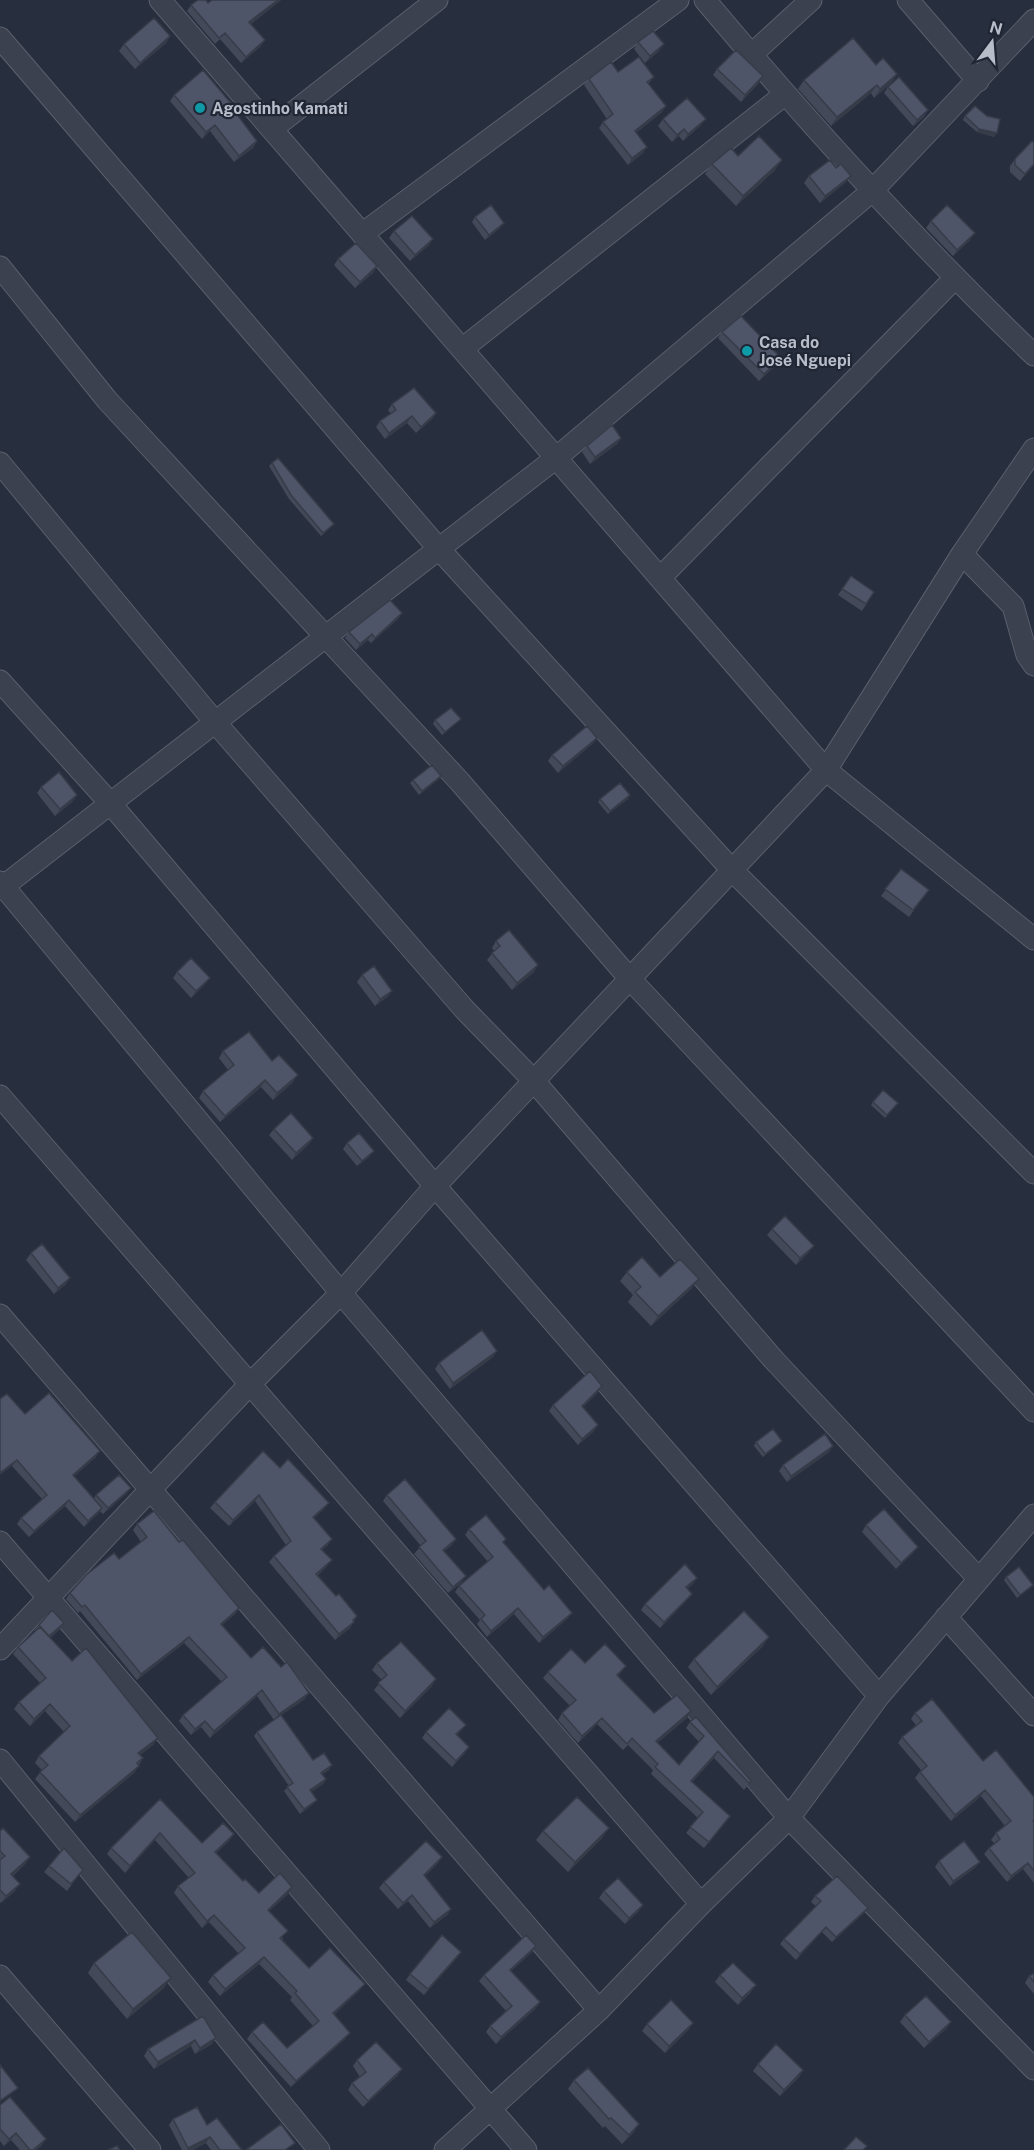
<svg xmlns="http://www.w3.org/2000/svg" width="1034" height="2150" viewBox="0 0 1034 2150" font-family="'Public Sans',sans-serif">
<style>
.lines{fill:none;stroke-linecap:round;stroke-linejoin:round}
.minor-casing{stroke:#595f6d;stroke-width:23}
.minor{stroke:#3b414f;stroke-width:21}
.wall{fill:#434959}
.shaded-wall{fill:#373c49}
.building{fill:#4e5568;stroke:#373c49;stroke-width:1.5}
.culture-dot{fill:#0f9aa8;stroke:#202634;stroke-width:2}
.labels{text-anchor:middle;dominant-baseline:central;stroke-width:4.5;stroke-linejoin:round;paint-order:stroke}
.poi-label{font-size:16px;font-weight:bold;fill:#b8bdca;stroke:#202634;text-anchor:start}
</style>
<rect width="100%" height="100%" fill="#272f3f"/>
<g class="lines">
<defs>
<path id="minor" d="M160,0l666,770 208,169
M705,0c104,124 212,243 329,355
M908,0l70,81
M0,38l439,511 293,321 302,303
M751,55l60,-55
M272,129l165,-129
M362,234l316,-234
M0,267l107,133 353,382 170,197 404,432
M462,349l322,-254
M0,463l215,259 250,288 69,71 239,278 206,220
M962,554l51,52 14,49 7,10
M660,578l294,-299
M0,681l110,122 325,383 444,510
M0,882l341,411 448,525 245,251
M0,889l556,-431 316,-267 162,-171
M0,1096l701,808
M0,1315l599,695
M0,1542l526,608
M946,1617l88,98
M0,1649l250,-265 91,-91 94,-107 391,-416 136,-216 72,-105
M0,1760l319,390
M0,1976l150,174
M445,2150l154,-140 102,-106 88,-86 90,-122 155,-181"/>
</defs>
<!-- minor casing -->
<use href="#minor" class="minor-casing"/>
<!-- minor -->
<use href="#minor" class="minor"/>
</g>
<!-- wall -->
<path class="wall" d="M212,0h69l-30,24 10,22 -20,17 -21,-24 -5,5 -28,-33 4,-6 17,-2z
M170,36l-4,7 -31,26 -16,-18 5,-7z
M638,42l21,9 -14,12 -11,-14z
M876,65l21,9 -6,9 -17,15 -3,-5 -40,33 -33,-37 6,-9z
M717,69l46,7 -4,7 -18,19 -28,-27z
M618,72l36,5 -6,7 18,22 -4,6 -26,21 7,20 -15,12 -29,-37 4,-6 4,-3 -23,-34 5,-6z
M888,87l36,30 -11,9 -29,-33z
M174,95l59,15 24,31 -4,7 -19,14 -24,-31 -8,8 -32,-38z
M965,116h22l7,21 -17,-5 -14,-12z
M663,119l38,6 -18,16 -4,-5 -7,6 -14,-16z
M738,156l37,14 -39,36 -31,-32 7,-10z
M1015,159l19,6 -14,16 -10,-9v-6z
M809,176h42l-5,6 -26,21 -16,-20z
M475,217l25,11 -15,12 -13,-18z
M931,221l39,19 -17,16 -27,-28z
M394,231l39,8 -5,7 -18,15 -21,-23z
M338,259l35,14 -18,15 -21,-23z
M722,332l59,26 -4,6 -18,17 -41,-43z
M392,404l44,9 -4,6 -16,14 -9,-10 -22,16 -9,-12 4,-6 11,-7 -3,-4z
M621,438l-4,6 -27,20 -8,-12 5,-6z
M272,463l59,64 -10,9 -32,-37 -20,-33z
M851,576l23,16 -12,19 -24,-16z
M398,619l-27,24 -3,-3 -12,10 -11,-12 4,-6z
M435,720l23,2 -16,13 -9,-11z
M597,738l-5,6 -34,29 -10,-12 4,-6z
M439,779l-20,16 -9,-12 3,-3z
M41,787l36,8 -5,7 -17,14 -18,-23z
M600,799h28l-20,15 -10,-12z
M901,869l28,21 -20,27 -28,-21z
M496,941l38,31 -22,18 -25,-30 7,-9 -2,-3z
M177,972l33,6 -5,6 -14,14 -18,-20z
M362,975l30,16 -5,6 -12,9 -18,-24z
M223,1051l49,10 21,21 -20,18 -12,-13 -41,35 -21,-24 4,-7 25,-21 -9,-12z
M873,1102l25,1 -13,15 -14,-13z
M274,1129l39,9 -4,6 -17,16 -23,-25z
M347,1143l22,14 -12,9 -14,-17z
M772,1229l37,23 -13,13 -29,-30z
M31,1253l39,25 -5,7 -11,9 -28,-34z
M627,1272l33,5 32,11 -41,38 -23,-24 5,-7 -13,-14z
M493,1357l-43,32 -15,-20 4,-6z
M598,1392l-15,15 15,18 -5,7 -15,13 -29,-34 4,-6z
M25,1414l71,43 -22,19 20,22 2,-3 30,-1 -23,20 -3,-3 -16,16 -19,-21 -36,31 -12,-13 4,-6 21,-19 -30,-33z
M756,1442l23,2 -16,13 -9,-11z
M829,1452l-42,30 -8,-11 4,-6z
M280,1468l44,41 -10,9 14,27 -6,5 5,16 -9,9 18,21 21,20 -7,12 -15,12 -66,-78 5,-6 12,-11 -31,-44 -26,25 -19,-18 5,-6z
M387,1495l69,44 -4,6 -8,6 22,25 -5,7 -13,10 -34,-39 7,-8 -38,-45z
M137,1524l42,18 60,66 -4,6 -13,11 29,33 54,41 -24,16 32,45 16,10 -7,4 4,5 -3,5 -12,8 2,12 -13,10 -16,-23 5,-5 -35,-50 3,-4 17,-12 -17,-24 -47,42 -9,-11 -10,8 -12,-14 4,-6 39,-33 -38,-39 -47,37 -57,-69 -2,2 -12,-14 4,-6 49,-34 22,-17 -8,-12z
M866,1525l47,28 -17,16 -34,-37z
M469,1529l35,14 64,75 -29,25 -25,-29 -27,23 -10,-13 3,-4 -25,-28 4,-6 29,-24 -23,-27z
M1006,1577l24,11 -13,10 -13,-18z
M693,1584l-6,5 1,10 -28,29 -19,-18 4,-6z
M64,1623l-5,7 -9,8 22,23 86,77 -5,7 -13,10 3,3 -9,15 -59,49 -40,-43 7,-9 -7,-7 4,-7 25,-24 -19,-21 -15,15 -16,-17 5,-7 21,-19 -27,-29 5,-7 17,-15 -1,-1 5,-6z
M763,1646l-52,49 -23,-28 6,-8z
M377,1663l55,23 -32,32 -26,-28 8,-10 -10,-10z
M585,1663l41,3 -8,10 36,37 37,-2 -4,7 -30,25 22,22 20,-23 -13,-14 4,-6 61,59 -7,9 -30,-32 -22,24 34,40 -22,26 -18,-15 12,-15 -47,-44 2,-4 -25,-25 -5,5 -26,-26 -19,19 -20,-23 4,-7 8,-7 -27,-28 5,-6z
M915,1713l119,84v86l-11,-14 -16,13 -23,-28 5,-6 6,-4 -4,-4 5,-7 9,-7 -24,-30 -30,25 -36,-43 6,-8 -23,-27 4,-6 14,-12 -5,-6z
M466,1725l-9,10 8,18 -13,14 -30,-29 4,-6z
M160,1799l42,44 32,-9 -5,7 -13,12 27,28 16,12 33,-6 -4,7 -19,17 14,27 -1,1 27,29 51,22 -26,24 11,25 -54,48 -44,-48 5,-7 35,16 26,-22 -23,-26 2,-3 -33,-33 -39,32 -12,-14 5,-7 26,-21 -30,-32 -7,6 -28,-35 4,-7 11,-8 -34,-38 -30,33 -18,-19 4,-6z
M0,1831l26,32 -13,13 2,15 -14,12 -1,-1z
M543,1831l59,7 -34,34 -32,-32z
M442,1857l-4,6 -13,13 26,33 -4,6 -17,13 -22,-27 -10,8 -19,-21 5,-6z
M939,1861l37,6 -26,19 -15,-19z
M49,1866l29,10 -11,15 -23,-19z
M604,1891l35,20 -14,13 -26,-26z
M815,1896l53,12 -4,5 -32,29 -10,-10 -26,28 -16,-16 4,-5 32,-33 -5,-4z
M532,1952l-21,19 29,31 -5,7 -39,35 -10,-12 4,-6 16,-15 -27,-30 5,-6z
M457,1958l-33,37 -18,-15 4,-6z
M94,1963l70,25 -37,31 -39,-46z
M1034,1973v21l-9,-11 4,-7z
M720,1975l31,17 -13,13 -23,-23z
M905,2015l46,7 -5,7 -22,19 -24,-26z
M203,2016l9,28 -17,10 -4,-8 -37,23 -10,-13 4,-7z
M693,2023l-4,6 -24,24 -23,-22 5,-7z
M357,2060l45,9 -5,7 -34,31 -15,-17 4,-7 8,-6 -7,-11z
M758,2064l45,6 -4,7 -19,19 -27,-25z
M574,2080l65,44 -6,9 -11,11 -17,-18 -2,2 -35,-39z
M0,2105l46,34 -5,7 -5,4h-16l-9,-10 -7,6 -4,-5z
M173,2119l34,6 35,25h-31l-5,-7 -13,7h-11l-13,-25z"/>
<!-- shaded-wall -->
<path class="shaded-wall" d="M278,0h3l-36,28 4,-6z
M170,36l-4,7 -31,26 5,-6z
M265,40l-4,6 -20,17 5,-6z
M664,44l-5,7 -14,12 5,-7z
M897,74l-6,9 -17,15 6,-9z
M763,76l-4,7 -18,19 4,-7z
M877,85l-6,8 -40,33 6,-9z
M666,106l-4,6 -31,25 4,-6z
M928,110l-4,7 -11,9 4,-6z
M706,119l-5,6 -18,16 5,-7z
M215,125l-5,6 -8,8 4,-7z
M684,129l-5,7 -7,6 5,-7z
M979,129l18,4 -3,4 -17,-5z
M257,141l-4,7 -19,14 5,-6z
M647,147l-4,6 -15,12 4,-7z
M782,160l-7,10 -39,36 7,-10z
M1034,164v1l-14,16 5,-7z
M851,176l-5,6 -26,21 5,-7z
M504,223l-4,5 -15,12 4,-5z
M975,233l-5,7 -17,16 4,-6z
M433,239l-5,7 -18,15 5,-6z
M377,266l-4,7 -18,15 5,-6z
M781,358l-4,6 -18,17 5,-7z
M436,413l-4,6 -16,14 5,-6z
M412,416l-5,7 -22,16 4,-6z
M621,438l-4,6 -27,20 5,-7z
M402,613l-4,6 -27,24 4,-5z
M372,634l-4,6 -12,10 4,-6z
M597,738l-5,6 -34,29 5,-7z
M441,776l-2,3 -20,16 3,-4z
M77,795l-5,7 -17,14 5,-7z
M630,795l-2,4 -20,15 2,-3z
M538,965l-4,7 -22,18 5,-7z
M210,978l-5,6 -14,14 5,-7z
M392,991l-5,6 -12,9 5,-7z
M298,1075l-5,7 -20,18 4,-7z
M265,1080l-4,7 -41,35 5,-6z
M313,1138l-4,6 -17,16 4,-7z
M374,1151l-5,6 -12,9 5,-5z
M814,1246l-5,6 -13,13 4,-7z
M70,1278l-5,7 -11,9 4,-6z
M699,1279l-7,9 -41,38 7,-10z
M497,1351l-4,6 -43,32 3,-6z
M602,1386l-4,6 -21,20 5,-6z
M598,1425l-5,7 -15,13 4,-6z
M782,1441l-3,3 -16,13 2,-3z
M833,1446l-4,6 -42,30 4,-6z
M100,1451l-4,6 -27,24 4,-6z
M17,1460l-5,6 -12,9v-2z
M131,1488l-5,6 -23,20 5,-6z
M259,1495l-4,6 -26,25 4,-6z
M69,1500l-4,6 -36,31 5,-6z
M329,1503l-5,6 -16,14 5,-6z
M102,1508l-4,6 -14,13 4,-6z
M332,1539l-4,6 -11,10 4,-6z
M456,1539l-4,6 -14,11 5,-6z
M918,1547l-5,6 -17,16 5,-6z
M332,1560l-5,6 -15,13 4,-5z
M466,1576l-5,7 -13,10 5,-6z
M697,1578l-4,6 -11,9 4,-6z
M692,1594l-4,5 -28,29 4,-6z
M239,1608l-4,6 -18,16 4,-6z
M518,1608l-4,6 -27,23 4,-6z
M572,1613l-4,5 -29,25 4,-6z
M354,1622l-4,6 -15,12 4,-6z
M64,1623l-5,7 -15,13 5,-7z
M189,1637l-5,6 -47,37 4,-6z
M769,1637l-6,9 -52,49 6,-8z
M436,1679l-4,7 -32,32 5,-7z
M262,1690l-5,6 -47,42 4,-7z
M309,1693l-4,6 -31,21 5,-6z
M50,1704l-5,7 -15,15 4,-7z
M691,1711l-4,7 -36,30 5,-7z
M602,1718l-5,6 -19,19 4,-7z
M205,1721l-4,6 -10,8 4,-6z
M158,1738l-5,7 -19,15 4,-7z
M469,1747l-4,6 -13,14 4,-6z
M718,1751l-4,7 -27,30 4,-7z
M332,1765l-3,5 -11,8 3,-5z
M139,1766l-5,7 -59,49 5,-7z
M326,1779l-3,5 -16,11 3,-5z
M985,1790l-4,6 -30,25 4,-6z
M317,1800l-4,4 -13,10 4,-5z
M609,1828l-7,10 -34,34 7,-10z
M160,1833l-5,7 -30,33 5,-7z
M234,1834l-5,7 -19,17 5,-6z
M30,1857l-4,6 -19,18 4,-7z
M442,1857l-4,6 -18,18 4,-6z
M980,1862l-4,5 -26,19 3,-5z
M1028,1863l-5,6 -16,13 4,-6z
M20,1884l-5,7 -14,12 5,-7z
M292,1887l-4,7 -25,23 5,-7z
M412,1895l-4,6 -10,8 5,-6z
M643,1905l-4,6 -14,13 4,-6z
M868,1908l-4,5 -32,29 4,-5z
M451,1909l-4,6 -17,13 4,-6z
M214,1915l-5,7 -7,6 5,-7z
M826,1927l-4,5 -26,28 4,-6z
M536,1946l-4,6 -27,24 5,-6z
M461,1952l-4,6 -33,37 4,-6z
M264,1957l-5,7 -39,32 5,-7z
M171,1978l-7,10 -37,31 6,-10z
M365,1984l-5,6 -31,30 4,-7z
M756,1985l-5,7 -13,13 4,-7z
M540,2002l-5,7 -39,35 5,-7z
M951,2022l-5,7 -22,19 5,-6z
M693,2023l-4,6 -24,24 4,-7z
M350,2033l-5,6 -54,48 5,-6z
M216,2038l-4,6 -17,10 5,-6z
M195,2040l-4,6 -37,23 4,-7z
M402,2069l-5,7 -34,31 5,-6z
M803,2070l-4,7 -19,19 4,-6z
M18,2088l-3,3 -15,11v-1z
M639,2124l-6,9 -11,11 7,-9z
M16,2133l-5,7 -7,6 5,-7z
M210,2137l-4,6 -13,7h-6l1,-2z
M46,2139l-5,7 -5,4h-3z"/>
<!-- building -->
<path class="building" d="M198,0h8l2,3 4,-3h66l-29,22 16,18 -19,17 -21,-24 -6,5 -28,-33z
M154,18l16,18 -30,27 -16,-19z
M653,31l11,13 -14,12 -12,-14z
M853,38l23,27 7,-7 14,16 -17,15 -3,-4 -40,32 -33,-37z
M736,50l27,26 -18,19 -28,-26z
M639,57l15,20 -7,5 19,24 -31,25 12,16 -15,11 -29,-36 10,-8 -24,-35 22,-17 7,10z
M203,70l32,38 -2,1 24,32 -18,15 -24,-31 -9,7 -32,-37z
M899,77l29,33 -11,10 -29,-33z
M687,98l19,21 -18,15 -4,-5 -7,6 -14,-16z
M975,106l12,10 13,3 -3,14 -18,-4 -14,-13z
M759,136l23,24 -39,36 -31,-32 19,-16 7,8z
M1032,141l2,2v21l-9,10 -10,-9v-6z
M830,160l6,8 5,-4 10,12 -26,20 -16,-20z
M491,205l13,18 -15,12 -14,-18z
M947,205l28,28 -18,17 -26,-29z
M412,216l21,23 -18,16 -21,-24z
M356,243l21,23 -17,16 -22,-23z
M741,316l40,42 -17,16 -42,-42z
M414,388l22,25 -15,14 -9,-11 -23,17 -9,-12 16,-11 -4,-6z
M612,425l9,13 -26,19 -8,-11z
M278,458l56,66 -11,9 -32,-38 -19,-32z
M851,576l23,16 -8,12 -24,-15z
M390,600l12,13 -27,25 -3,-4 -12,10 -11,-12z
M451,708l10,11 -16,13 -10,-12z
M587,726l10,12 -34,28 -11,-11z
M432,765l9,11 -19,15 -9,-11z
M59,772l18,23 -17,14 -19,-22z
M620,783l10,12 -20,16 -10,-12z
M901,869l28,21 -16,20 -28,-21z
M509,930l29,35 -21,18 -25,-30 8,-7 -4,-5z
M191,958l19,20 -14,13 -19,-19z
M374,966l18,25 -12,8 -18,-24z
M249,1032l23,29 7,-6 19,20 -21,18 -12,-13 -40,36 -22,-25 31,-26 -11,-14z
M883,1090l15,13 -11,12 -14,-13z
M291,1113l22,25 -17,15 -22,-24z
M359,1133l15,18 -12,10 -15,-18z
M785,1216l29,30 -14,12 -28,-29z
M42,1244l28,34 -12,10 -27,-35z
M642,1257l18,20 20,-18 19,20 -41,37 -23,-24 6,-5 -14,-15z
M482,1330l15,21 -44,32 -14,-20z
M590,1371l12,15 -20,20 16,19 -16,14 -29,-34z
M49,1393l51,58 -27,24 29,33 -14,13 -19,-21 -35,31 -13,-13 26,-23 -30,-35 -17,13v-74l7,-5 18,20z
M773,1429l9,12 -17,13 -9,-12z
M825,1434l8,12 -42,30 -8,-11z
M263,1451l17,17 8,-9 41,44 -16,14 19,22 -11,10 11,11 -16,14 20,22 3,-2 18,22 -4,4 1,2 -15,12 -65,-78 17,-15 -32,-46 -26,25 -18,-18z
M119,1475l12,13 -23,20 -12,-13z
M405,1479l51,60 -13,11 23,26 -13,11 -34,-40 7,-6 -39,-46z
M884,1509l34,38 -17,16 -35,-38z
M154,1511l25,31 4,-2 56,68 -18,16 30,34 12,-11 18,20 6,-5 22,31 -30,21 -17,-24 -48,41 -9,-10 -10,8 -12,-14 44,-38 -38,-40 -48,37 -56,-69 -3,2 -12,-14 16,-18 28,-22 5,6 28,-22 -10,-13z
M486,1515l20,24 -3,3 41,48 5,-5 23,28 -29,24 -25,-29 -27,23 -10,-12 4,-4 -26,-29 34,-29 -24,-28z
M685,1564l12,14 -11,9 6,7 -28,28 -19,-18z
M1019,1567l14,18 -13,10 -14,-18z
M52,1610l12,13 -15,13 -10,-11z
M744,1611l25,26 -52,50 -23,-28z
M40,1627l32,34 14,-13 72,90 -20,15 5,5 -6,5 2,3 -59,49 -40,-43 8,-7 -9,-9 31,-30 -20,-22 -16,15 -15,-17 27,-24 -28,-31z
M401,1642l35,37 -31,32 -27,-28 9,-8 -10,-12z
M605,1644l21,22 -9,9 37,38 23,-18 14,16 -35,30 23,24 25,-29 -14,-14 6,-5 55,64 -2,2 -31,-32 -27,30 39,35 -21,26 -19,-15 13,-15 -48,-45 3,-3 -26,-26 -5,6 -25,-26 -20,18 -20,-23 14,-13 -28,-28 23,-23 14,14z
M932,1699l51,62 13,-11 38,47v23l-1,1 1,1v49l-6,-8 -17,13 -22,-28 11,-9 -4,-6 15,-12 -26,-31 -30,25 -35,-43 7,-6 -25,-29 20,-16 -7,-8z
M449,1708l17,17 -10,9 13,13 -13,14 -30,-29z
M281,1715l32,45 11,-7 8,12 -11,8 5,6 -16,11 7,10 -13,9 -17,-22 6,-4 -36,-51z
M577,1797l32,31 -34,34 -32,-31z
M160,1799l42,44 21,-20 11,11 -19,18 28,29 2,-2 14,14 21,-20 12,14 -24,23 20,21 -8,7 29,30 21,-20 35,36 -32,29 17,20 -54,48 -44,-49 11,-10 24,26 32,-27 -24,-28 2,-2 -33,-34 -39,32 -12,-14 32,-27 -31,-33 -7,6 -29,-35 17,-13 -35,-40 -30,33 -19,-18z
M3,1828l27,29 -19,17 9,10 -14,12 -6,-6v-30l5,-4 -5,-5v-20z
M426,1841l16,16 -18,18 27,34 -17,13 -22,-27 -9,8 -19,-21z
M964,1841l16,21 -27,19 -14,-20z
M64,1848l19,22 -12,14 -22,-18z
M837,1876l31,32 -32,29 -10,-10 -26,27 -16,-15 37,-38 -6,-5z
M618,1878l25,27 -14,13 -25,-27z
M132,1932l39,46 -38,31 -39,-46z
M442,1935l19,17 -33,37 -18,-15z
M526,1935l10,11 -26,24 30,32 -39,35 -11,-11 22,-20 -28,-31z
M733,1963l23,22 -14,13 -22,-23z
M1034,1973v9l-5,-6z
M926,1996l25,26 -22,20 -24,-27z
M671,2000l22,23 -24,23 -22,-22z
M203,2016l13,22 -16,10 -5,-8 -37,22 -10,-13z
M376,2042l26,27 -34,32 -16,-18 14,-11 -9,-12z
M776,2044l27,26 -19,20 -26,-26z
M0,2065l18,23 -18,13z
M588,2068l51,56 -10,11 -18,-17 -2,1 -35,-39z
M10,2097l36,42 -13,11h-3l-14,-17 -7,6 -9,-10v-24z
M197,2107l10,18 10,-7 25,32h-22l-10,-13 -22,11 -15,-29z
M281,2124l14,19 -10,7h-39z
M856,2137l11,9 -4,4h-19z
M117,2146l3,4h-12z"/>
<!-- markers -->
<g class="culture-dot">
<circle cx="200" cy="108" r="6"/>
<circle cx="747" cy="351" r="6"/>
</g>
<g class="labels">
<!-- poi labels -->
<g class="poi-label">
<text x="212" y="108">Agostinho Kamati</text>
<text x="759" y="342">Casa do<tspan x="759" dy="18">José Nguepi</tspan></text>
</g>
</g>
<!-- north arrow -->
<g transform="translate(992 42) rotate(16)" stroke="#202634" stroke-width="4.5" paint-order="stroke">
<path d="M0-4.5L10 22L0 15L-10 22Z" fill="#b8bdca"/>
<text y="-9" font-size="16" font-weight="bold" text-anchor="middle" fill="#b8bdca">N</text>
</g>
</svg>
